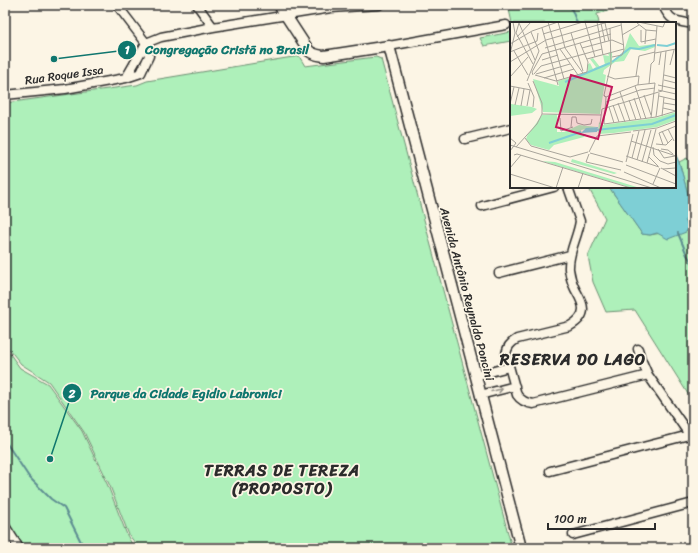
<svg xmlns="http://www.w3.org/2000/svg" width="698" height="553" viewBox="0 0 698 553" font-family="Sriracha,sans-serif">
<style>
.green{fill:#aef0ba;stroke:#6c8e72}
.water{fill:#7ecfd5;stroke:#5d8d91}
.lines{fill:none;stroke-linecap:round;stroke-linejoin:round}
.stream{stroke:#5d8d91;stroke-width:2}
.minor-casing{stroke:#2b2b2b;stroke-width:11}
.tertiary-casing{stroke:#2b2b2b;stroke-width:13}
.minor{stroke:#fcf5e5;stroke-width:8}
.tertiary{stroke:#fcf5e5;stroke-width:10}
.oneway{stroke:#949088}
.labels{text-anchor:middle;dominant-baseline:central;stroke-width:3.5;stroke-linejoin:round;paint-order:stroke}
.street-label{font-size:12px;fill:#2b2b2b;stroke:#fcf5e5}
.district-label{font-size:16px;font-weight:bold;letter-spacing:1px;fill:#2b2b2b;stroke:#fcf5e5}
.inset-river{fill:none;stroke:#7ecfd5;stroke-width:2}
.inset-road{fill:none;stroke:#a8a49b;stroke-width:1}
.view{fill:#c2185b;fill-opacity:0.15;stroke:#c2185b;stroke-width:2}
.inset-edge{fill:none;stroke:#2b2b2b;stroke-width:2}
.leader{fill:none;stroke:#0f766e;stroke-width:1.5}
.callout-dot{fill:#0f766e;stroke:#fcf5e5;stroke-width:1.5}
.mark-label{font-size:12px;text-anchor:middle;font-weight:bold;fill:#fff}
.callout-label{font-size:13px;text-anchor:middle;font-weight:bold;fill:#0f766e;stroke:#fcf5e5;stroke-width:3.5;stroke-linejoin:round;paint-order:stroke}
</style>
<rect width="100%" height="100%" fill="#fcf5e5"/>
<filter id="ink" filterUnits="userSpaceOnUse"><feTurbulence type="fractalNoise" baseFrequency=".025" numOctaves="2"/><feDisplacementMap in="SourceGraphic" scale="8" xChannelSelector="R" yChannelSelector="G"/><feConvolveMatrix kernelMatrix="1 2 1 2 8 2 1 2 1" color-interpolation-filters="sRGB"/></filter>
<g filter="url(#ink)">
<!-- green -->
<path class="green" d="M508,5h98l2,6 -11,3 2,9h-87z
M511,32v9l-27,5 -4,-8z
M299,56l6,10 62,-8 9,-1 5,2 131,489h-373l-10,-13 -19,-49 -26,-54 -35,-50 -28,-18 -16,-20v-241l132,-18 10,-4z
M687,158l6,7v237l-58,-92 -29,2 -13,-30 -5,-26 17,-38 -17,-31h21l33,47 8,1 39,-7 -4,-8 8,-8 -14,-50z
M5,347l15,21 28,16 34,47 26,55 19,49 7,13h-110l-19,-30z"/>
<!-- water -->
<path class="water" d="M675,153l4,9 14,50 -8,8 4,8 -3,4 -18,7 -11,-6 -7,2 -8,-1 -33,-47h66z"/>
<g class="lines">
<!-- stream -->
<path class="stream" d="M570,5l7,18
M678,233l9,22 6,9
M5,441l24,36 22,22 13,9 20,40"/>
<defs>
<path id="minor" d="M117,5l29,38 3,13 -8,17 -15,5 20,-35
M197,5l16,22
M663,5c7,17 13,16 30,19
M146,43l15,-6 52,-10 118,-19 48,-3
M389,46l117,-21
M5,95l60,-6 61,-11
M465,139l46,-11
M568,187l12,34c-2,16 -12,31 -11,48 1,7 3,14 6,20 3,6 8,13 8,20 0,8 -6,13 -13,17l-53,13c-7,4 -10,8 -11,16l11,40c4,6 9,8 16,9l115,-29
M482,206l72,-19
M499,273l71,-18
M638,349l3,10 7,16 45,65
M475,376l34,-9
M480,395l35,-9
M550,471l139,-36
M5,526l14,22
M573,535l120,-32"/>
<path id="tertiary" d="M279,5l30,46c5,4 9,4 15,5l65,-10 132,502"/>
</defs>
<!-- minor casing -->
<use href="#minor" class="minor-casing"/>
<!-- tertiary casing -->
<use href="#tertiary" class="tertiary-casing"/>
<!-- minor -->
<use href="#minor" class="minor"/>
<!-- tertiary -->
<use href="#tertiary" class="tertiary"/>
</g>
<!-- one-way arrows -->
<defs><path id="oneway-shaft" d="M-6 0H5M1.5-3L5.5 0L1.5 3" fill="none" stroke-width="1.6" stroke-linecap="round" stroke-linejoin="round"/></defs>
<use class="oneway" href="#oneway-shaft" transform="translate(497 390) rotate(-14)"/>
</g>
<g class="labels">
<!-- street labels -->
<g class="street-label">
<text transform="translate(64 75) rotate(-8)">Rua Roque Issa</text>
<text transform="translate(467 294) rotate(75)">Avenida Antônio Reynaldo Poncini</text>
</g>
<!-- district labels -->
<g class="district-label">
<text x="573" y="359">RESERVA DO LAGO</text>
<text x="282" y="470">TERRAS DE TEREZA<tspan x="282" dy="18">(PROPOSTO)</tspan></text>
</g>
</g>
<!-- overview -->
<g transform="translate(510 22)">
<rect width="166" height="166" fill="#fcf5e5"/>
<path d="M120,11l9,13 16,-2v3l-10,4 -14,-2 -7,12 -9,1 -11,8 -1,4 3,1 -6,39 -57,-2 -10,-33 26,7 -1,-5 30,-9 -1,-7 3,-2 3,6 3,-2 -6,-8 3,-1 7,9 5,-2 -2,-10 6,1 -1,-3 4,-1v9l11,-7zM1,82l21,3 5,2 -5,4 -22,3zM166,90v8l-19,7 -43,6 -15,1 -1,-3 1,-9 3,3 54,-7zM47,92v18h7l15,-7 18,2 -16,3 1,4h4l-2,3 -30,8 -5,5 -18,-5 -5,-6 1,-3 15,-21zM62,137l45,14 3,-1 -6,2 -43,-12zM32,139l13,1 85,26h-8z" fill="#aef0ba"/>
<path d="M88,105l-1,5 -16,1 5,-5z" fill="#7ecfd5"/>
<path class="inset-river" d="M147,23l10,1 9,-3M102,40l18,-14 9,1 16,-4M55,60l45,-19M86,108l56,-6 24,-9M39,121l32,-11"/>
<path class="inset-road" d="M38,0l16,57M48,0l4,14M75,0l10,35M87,0l6,33M128,0l25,5 2,-5M9,1l-3,10 17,31M9,1l16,37M91,1l4,19M95,1l4,18M127,1l9,7 11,1M32,6l16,57M131,8v12l15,-3M61,11l12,38M33,12l40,-12M112,13l17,-10M52,14l3,12 18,25M7,15l14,-15M0,22l22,-13 26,-9M135,22l1,-14M35,26l76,-23M72,26l30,-8 12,5M50,27l18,26M46,28l55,-16M4,29l14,24M0,30l27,-11 1,-8M145,31l21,-4M0,32l5,-21 -2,-11M102,35l10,-2 2,-5 -3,-28M77,37l37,-10M32,38l16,-5M144,39l3,-35M0,40l36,-22 62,-18M149,43l2,-13M160,43l4,-15M24,52l7,-8 61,-17M26,52l34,-10M23,53l-1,-3 10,-18 14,-4M25,53l21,6 31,-9 1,-10 -8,-19M154,53l12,3M97,54l8,3 24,-3 -1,9M126,54l3,-20 16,-4M0,55l18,-20M34,56l30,-9M154,58l12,3M17,59l12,-30 -8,-19M18,61l6,14 -1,10M139,62l2,-20 3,-3M148,63l18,4M0,64l21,4M125,64l11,33M148,68l18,4M152,69l4,-40M110,70l10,29M94,73l7,-31 -1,-36M134,73l7,20M149,74l17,4M96,75l-2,27 52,-7 20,-6M96,75l-2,-1v-1l2,2 31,-12 18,-2 -4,35M124,76l7,21M119,78l7,20M96,80l34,-12 15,-2M108,81l7,19M154,81l12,2M0,82l4,-17M5,83l4,-17M103,83l6,17M11,84l3,-17M17,84l3,-16M99,85l5,16M153,86l13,3M32,92l59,1M152,94l2,-19M146,95l3,-24M50,96l1,13 12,-4M90,102l2,-15 60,-18M61,105l1,-10h4l1,6 7,2 7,-1 1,-5M158,107l6,12M123,109l24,-3 19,-7M152,109l6,12M0,116l6,5 -6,8M15,116l6,8 39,11 18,-5M121,119l45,15M146,122l10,1 6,-6M0,123l142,43M153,123l-4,-12 17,-7M6,125l21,-23 5,-10v-11l-9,-22M143,125l1,8 6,6 8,3 8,-2M148,127l6,9 11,-2M151,127l7,1 5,4M79,130l8,-16 34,-4M80,131l33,9M79,132l-3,8 35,8M4,133l3,-1 114,34M116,134l33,11M139,135l9,9M122,136l7,-27M127,138l8,-30M116,140l7,-28M132,140l9,-32M137,141l9,-34M116,143l50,19M0,146l11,-13M151,146l15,8M153,147l12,-1M114,150l37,16M0,152l45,14M143,162l7,-16M46,166l7,-21M68,166l5,-15"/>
<path class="view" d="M61,53l41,12 -14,52 -42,-12z"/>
<rect width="166" height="166" class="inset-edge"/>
</g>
<!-- callouts -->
<path class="leader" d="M54 59L127 50M50 459L72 393"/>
<g class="callout-dot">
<circle cx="54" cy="59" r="4"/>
<circle cx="50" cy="459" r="4"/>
<circle cx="127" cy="50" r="10"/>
<circle cx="72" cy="393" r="10"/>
</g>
<g class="mark-label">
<text x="127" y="54">1</text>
<text x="72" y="398">2</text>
</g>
<g class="callout-label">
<text x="227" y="54">Congregação Cristã no Brasil</text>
<text x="186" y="398">Parque da Cidade Egidio Labronici</text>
</g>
<!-- margin -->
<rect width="698" height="553" fill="none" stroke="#fcf5e5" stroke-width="20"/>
<rect x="10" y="10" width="678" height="533" fill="none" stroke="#2b2b2b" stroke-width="1.5" filter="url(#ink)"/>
<!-- scale -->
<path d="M548 523v6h107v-6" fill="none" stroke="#2b2b2b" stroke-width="2"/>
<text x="554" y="523" font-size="12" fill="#2b2b2b" stroke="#fcf5e5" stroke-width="3" paint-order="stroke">100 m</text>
</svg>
